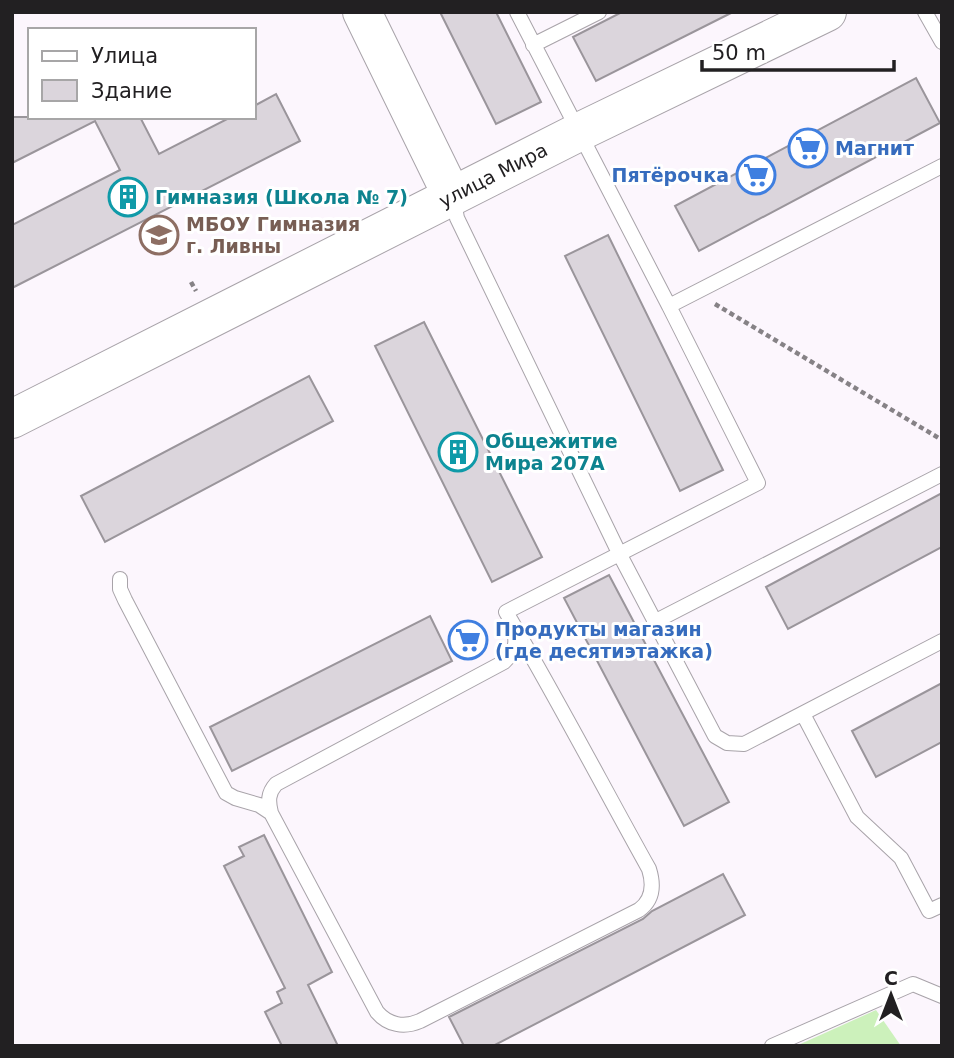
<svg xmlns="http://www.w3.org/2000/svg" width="954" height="1058" viewBox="0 0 954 1058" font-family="'DejaVu Sans',sans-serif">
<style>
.green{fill:#ccf1bb}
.building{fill:#dbd5dc;stroke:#9a959b;stroke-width:2}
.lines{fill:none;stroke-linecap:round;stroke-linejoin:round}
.lane-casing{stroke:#a8a3a9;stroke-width:16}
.secondary-casing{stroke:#a8a3a9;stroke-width:40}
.path{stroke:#868286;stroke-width:4.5;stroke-dasharray:5 3.5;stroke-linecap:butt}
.lane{stroke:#fff;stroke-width:14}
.secondary{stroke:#fff;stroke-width:38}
.labels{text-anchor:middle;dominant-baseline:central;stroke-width:6;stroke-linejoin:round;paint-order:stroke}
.shop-label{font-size:19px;font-weight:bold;fill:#366cbe;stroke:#fff;text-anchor:start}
.street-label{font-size:19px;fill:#222022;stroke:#fff}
.culture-label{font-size:19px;font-weight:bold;fill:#0d838f;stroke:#fff;text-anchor:start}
.education-label{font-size:19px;font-weight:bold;fill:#785e54;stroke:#fff;text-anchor:start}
</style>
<rect width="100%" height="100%" fill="#fcf6fd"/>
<!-- green -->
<path class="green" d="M876,1010l25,36h-105z"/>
<!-- building -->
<path class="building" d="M440,12h56l45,90 -45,22z
M622,12h111l-137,69 -23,-44z
M916,78l24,45 -241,128 -24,-45z
M276,94l24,47 -288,147v-63l108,-55 -25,-49 -83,42v-46h128l19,37 72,-37h23v-11z
M608,235l115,235 -43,21 -115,-235z
M424,322l118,235 -50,25 -117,-236z
M309,376l24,45 -228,121 -24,-46z
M942,493v54l-154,82 -22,-42z
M609,575l120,227 -45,24 -120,-228z
M430,616l22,45 -220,110 -22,-44z
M942,683v59l-66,35 -24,-46z
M264,835l68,137 -24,13 30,61h-56l-17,-34 17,-9 -5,-11 8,-4 -61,-122 20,-10 -5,-9z
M723,874l22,41 -252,131h-29l-15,-29 194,-98 9,-8z"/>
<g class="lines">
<defs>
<path id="lane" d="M517,12l152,294 273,-140
M925,12l17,30
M533,45l66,-33
M453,197l4,21 163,337 95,181 12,7 17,1 198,-103
M120,579v10l5,11 101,193 9,5 24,7 12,8
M512,622c5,18 6,27 -8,40l-228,122c-8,9 -8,17 -5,29l106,199c11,13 27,16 43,9l219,-111c14,-10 15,-25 10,-41 -48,-86 -93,-173 -143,-257l252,-129 -89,-177
M654,622l288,-148
M803,714l54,103 44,41 28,53 13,-6
M772,1046l141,-62 29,12"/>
<path id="secondary" d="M362,12l90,184
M12,419l567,-287 248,-120"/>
</defs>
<!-- lane casing -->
<use href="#lane" class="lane-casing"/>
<!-- secondary casing -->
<use href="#secondary" class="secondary-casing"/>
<!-- path -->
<path class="path" d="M191,282l5,9
M715,304l227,136"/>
<!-- lane -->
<use href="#lane" class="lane"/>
<!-- secondary -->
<use href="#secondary" class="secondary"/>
</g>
<!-- icons -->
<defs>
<symbol id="supermarket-ring" viewBox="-11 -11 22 22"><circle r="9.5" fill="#fff" stroke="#3f7fe0" stroke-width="1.5"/><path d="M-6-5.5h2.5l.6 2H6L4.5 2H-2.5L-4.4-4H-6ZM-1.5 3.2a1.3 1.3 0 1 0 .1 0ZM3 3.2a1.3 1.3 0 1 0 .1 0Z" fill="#3f7fe0"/></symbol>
<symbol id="building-ring" viewBox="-11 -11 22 22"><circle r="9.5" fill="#fff" stroke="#0f9aa8" stroke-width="1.5"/><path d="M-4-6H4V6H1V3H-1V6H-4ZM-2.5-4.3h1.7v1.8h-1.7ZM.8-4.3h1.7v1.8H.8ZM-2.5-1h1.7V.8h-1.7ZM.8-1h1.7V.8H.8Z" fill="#0f9aa8"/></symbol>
<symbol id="school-ring" viewBox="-11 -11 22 22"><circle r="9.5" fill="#fff" stroke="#8d6e63" stroke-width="1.5"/><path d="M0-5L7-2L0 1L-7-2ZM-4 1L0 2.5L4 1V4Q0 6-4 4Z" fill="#8d6e63"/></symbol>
</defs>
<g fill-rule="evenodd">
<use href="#supermarket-ring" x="786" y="126" width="44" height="44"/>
<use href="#supermarket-ring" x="734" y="153" width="44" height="44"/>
<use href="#building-ring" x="106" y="175" width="44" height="44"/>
<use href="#school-ring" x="137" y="213" width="44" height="44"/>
<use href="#building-ring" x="436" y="430" width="44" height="44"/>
<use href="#supermarket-ring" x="446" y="618" width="44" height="44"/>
</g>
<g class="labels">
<!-- shop labels -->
<g class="shop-label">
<text x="835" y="148">Магнит</text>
<text x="729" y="175" text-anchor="end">Пятёрочка</text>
<text x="495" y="629">Продукты магазин<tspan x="495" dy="22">(где десятиэтажка)</tspan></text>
</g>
<!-- street labels -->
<g class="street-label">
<text transform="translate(493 175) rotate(-27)">улица Мира</text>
</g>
<!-- culture labels -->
<g class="culture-label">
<text x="155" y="197">Гимназия (Школа № 7)</text>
<text x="485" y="441">Общежитие<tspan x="485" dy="22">Мира 207А</tspan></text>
</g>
<!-- education labels -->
<g class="education-label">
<text x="186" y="224">МБОУ Гимназия<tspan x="186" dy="22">г. Ливны</tspan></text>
</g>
</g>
<!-- border -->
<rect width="954" height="1058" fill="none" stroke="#222022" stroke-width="28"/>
<!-- legend -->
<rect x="28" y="28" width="228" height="91" fill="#ffffff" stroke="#a7a6a7" stroke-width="2"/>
<rect x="42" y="51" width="35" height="10" fill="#ffffff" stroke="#a7a6a7" stroke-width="2"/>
<text x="91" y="63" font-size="21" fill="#222022">Улица</text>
<rect x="42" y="80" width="35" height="21" fill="#dbd5dc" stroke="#a7a6a7" stroke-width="2"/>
<text x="91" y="98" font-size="21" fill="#222022">Здание</text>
<!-- north arrow -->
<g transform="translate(891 995)" stroke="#ffffff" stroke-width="5" paint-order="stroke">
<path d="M0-5L12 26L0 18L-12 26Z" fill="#222022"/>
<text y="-10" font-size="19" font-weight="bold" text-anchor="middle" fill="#222022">С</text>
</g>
<!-- scale -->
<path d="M702 60v10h192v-10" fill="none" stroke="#222022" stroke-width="3.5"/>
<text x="712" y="60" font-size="21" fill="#222022" stroke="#ffffff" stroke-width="5" paint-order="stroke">50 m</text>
</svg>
